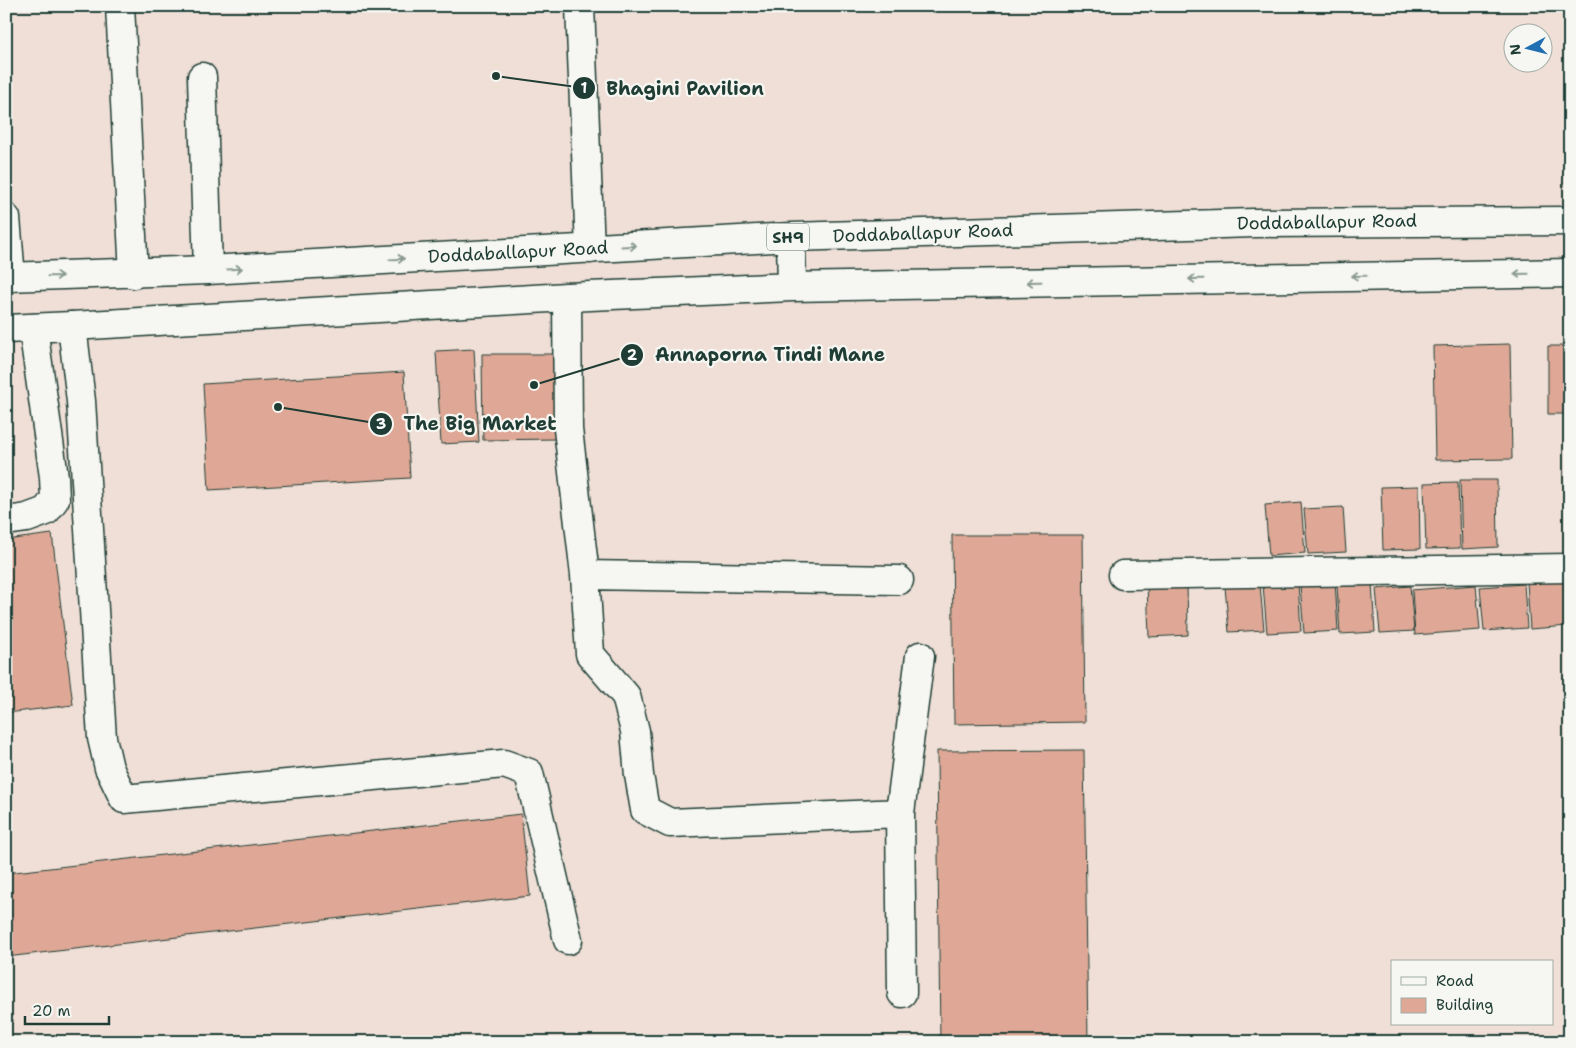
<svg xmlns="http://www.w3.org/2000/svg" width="1576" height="1048" viewBox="0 0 1576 1048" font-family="'Shantell Sans',sans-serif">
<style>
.building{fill:#dfa896;stroke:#1f3d34}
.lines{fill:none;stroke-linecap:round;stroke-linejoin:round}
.minor-casing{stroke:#1f3d34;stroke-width:31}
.major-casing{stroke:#1f3d34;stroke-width:31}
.minor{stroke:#f6f6f2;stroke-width:28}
.major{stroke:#f6f6f2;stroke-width:28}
.oneway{stroke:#8a9a93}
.labels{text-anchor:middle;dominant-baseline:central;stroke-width:4.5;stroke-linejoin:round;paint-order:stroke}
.shield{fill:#f6f6f2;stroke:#60746d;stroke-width:1}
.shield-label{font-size:16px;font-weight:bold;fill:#1f3d34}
.street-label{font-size:18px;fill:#1f3d34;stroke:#f6f6f2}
.leader{fill:none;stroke:#1f3d34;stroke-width:2}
.callout-dot{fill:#1f3d34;stroke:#f6f6f2;stroke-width:2}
.mark-label{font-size:15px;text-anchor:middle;font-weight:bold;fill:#fff}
.callout-label{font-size:19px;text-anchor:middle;font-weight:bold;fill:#1f3d34;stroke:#f6f6f2;stroke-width:4.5;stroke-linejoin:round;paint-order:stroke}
</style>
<rect width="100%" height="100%" fill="#efdfd6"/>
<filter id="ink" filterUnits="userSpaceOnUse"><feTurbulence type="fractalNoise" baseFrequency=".02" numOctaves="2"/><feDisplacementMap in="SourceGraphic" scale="10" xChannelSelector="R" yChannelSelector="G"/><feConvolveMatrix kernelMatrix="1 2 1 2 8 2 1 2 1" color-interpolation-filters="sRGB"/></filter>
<g filter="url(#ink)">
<!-- building -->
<path class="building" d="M1510,344l2,115 -77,1 -2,-114z
M1548,346h22v68h-22z
M474,349l5,93 -38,2 -5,-93z
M482,354h73l1,85 -73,1z
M404,372l6,106 -201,12 -6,-106z
M1460,480h37l1,67 -36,2z
M1458,482l2,66 -34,1 -2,-66z
M1419,486l1,63 -37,1 -2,-63z
M1301,502l4,51 -36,3 -4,-51z
M1343,507l3,45 -38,2 -4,-45z
M52,534l21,171 -66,8 -1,-173z
M952,535h131l2,187 -131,2z
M1565,580l3,46 -38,3 -3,-47z
M1187,582l1,53 -39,2 -2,-54z
M1335,582l3,49 -34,2 -4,-48z
M1298,583l3,48 -34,2 -4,-48z
M1372,583l3,49 -35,2 -3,-48z
M1524,584l3,44 -43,3 -4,-44z
M1260,585l4,45 -35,2 -4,-45z
M1476,585l4,45 -65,5 -3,-45z
M1410,586l4,45 -34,2 -4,-44z
M1084,750l4,292h-148l-3,-291z
M521,814l9,82 -524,61v-84z"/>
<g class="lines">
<defs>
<path id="minor" d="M120,6l14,268
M580,6l10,243
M202,77l6,193
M6,218l5,59
M567,297l1,132 17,146 314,5
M72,326l9,75 21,337 7,30 15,31 380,-35 25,9 39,167
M6,521l21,-3 19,-7 9,-12 -1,-22 -21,-149
M585,575l5,79 36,42 9,35 4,44 6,35 25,13 230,-10
M1123,575l447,-7
M902,993l-2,-180 20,-157"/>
<path id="major" d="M791,237l1,50
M6,277l202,-7 583,-33 463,-14 316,-2
M6,329l66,-3 495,-29 225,-10 778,-14"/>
</defs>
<!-- minor casing -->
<use href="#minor" class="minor-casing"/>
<!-- major casing -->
<use href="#major" class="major-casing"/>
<!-- minor -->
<use href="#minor" class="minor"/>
<!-- major -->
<use href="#major" class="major"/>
</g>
<!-- one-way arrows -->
<defs><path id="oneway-shaft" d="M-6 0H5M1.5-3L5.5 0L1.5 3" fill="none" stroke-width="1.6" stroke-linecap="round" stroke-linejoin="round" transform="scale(1.25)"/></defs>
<g class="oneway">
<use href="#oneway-shaft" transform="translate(629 246) rotate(-3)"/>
<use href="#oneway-shaft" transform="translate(397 259) rotate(-3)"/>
<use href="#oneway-shaft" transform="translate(235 269) rotate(-4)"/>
<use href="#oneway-shaft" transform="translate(1521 274) rotate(179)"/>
<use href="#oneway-shaft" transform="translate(55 276) rotate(-1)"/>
<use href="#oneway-shaft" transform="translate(1359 276) rotate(179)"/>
<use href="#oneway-shaft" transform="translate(1196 279) rotate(179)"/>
<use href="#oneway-shaft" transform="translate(1034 282) rotate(179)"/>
</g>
</g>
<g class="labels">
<!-- shield labels -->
<rect class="shield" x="767" y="223.5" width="42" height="27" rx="4"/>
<g class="shield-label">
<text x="788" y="237">SH9</text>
</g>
<!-- street labels -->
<g class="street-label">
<text transform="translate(1327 222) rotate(-1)">Doddaballapur Road</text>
<text transform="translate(923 233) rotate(-2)">Doddaballapur Road</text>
<text transform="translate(518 252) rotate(-3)">Doddaballapur Road</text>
</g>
</g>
<!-- callouts -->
<path class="leader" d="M496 76L584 88M534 385L632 355M278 407L381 424"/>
<g class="callout-dot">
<circle cx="496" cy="76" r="5"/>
<circle cx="534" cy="385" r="5"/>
<circle cx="278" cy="407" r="5"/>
<circle cx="584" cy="88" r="12"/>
<circle cx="632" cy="355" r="12"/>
<circle cx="381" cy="424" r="12"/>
</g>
<g class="mark-label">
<text x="584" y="93">1</text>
<text x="632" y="360">2</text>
<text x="381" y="429">3</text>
</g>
<g class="callout-label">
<text x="685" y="95">Bhagini Pavilion</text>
<text x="770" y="361">Annaporna Tindi Mane</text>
<text x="480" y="430">The Big Market</text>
</g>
<!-- margin -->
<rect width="1576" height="1048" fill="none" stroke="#f6f6f2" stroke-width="25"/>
<rect x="12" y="12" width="1551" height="1023" fill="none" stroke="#1f3d34" stroke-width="2" filter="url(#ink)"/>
<!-- legend -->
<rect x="1391" y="960" width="162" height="65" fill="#f6f6f2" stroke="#a0aca6"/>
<rect x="1401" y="977" width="25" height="8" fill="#f6f6f2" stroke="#a0aca6"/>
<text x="1436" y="986" font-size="15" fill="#1f3d34">Road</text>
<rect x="1401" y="998" width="25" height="15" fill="#dfa896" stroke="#a0aca6"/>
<text x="1436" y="1010" font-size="15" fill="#1f3d34">Building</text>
<!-- north arrow -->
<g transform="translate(1528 48) rotate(263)"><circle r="24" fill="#f6f6f2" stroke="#a0aca6"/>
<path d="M0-4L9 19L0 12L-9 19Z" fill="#1f6fb2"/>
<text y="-8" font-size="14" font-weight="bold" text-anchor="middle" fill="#1f3d34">N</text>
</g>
<!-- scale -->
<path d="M25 1016v8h84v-8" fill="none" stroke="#1f3d34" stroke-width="2.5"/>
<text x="32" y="1016" font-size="15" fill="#1f3d34" stroke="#f6f6f2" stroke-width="4" paint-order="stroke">20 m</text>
</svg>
